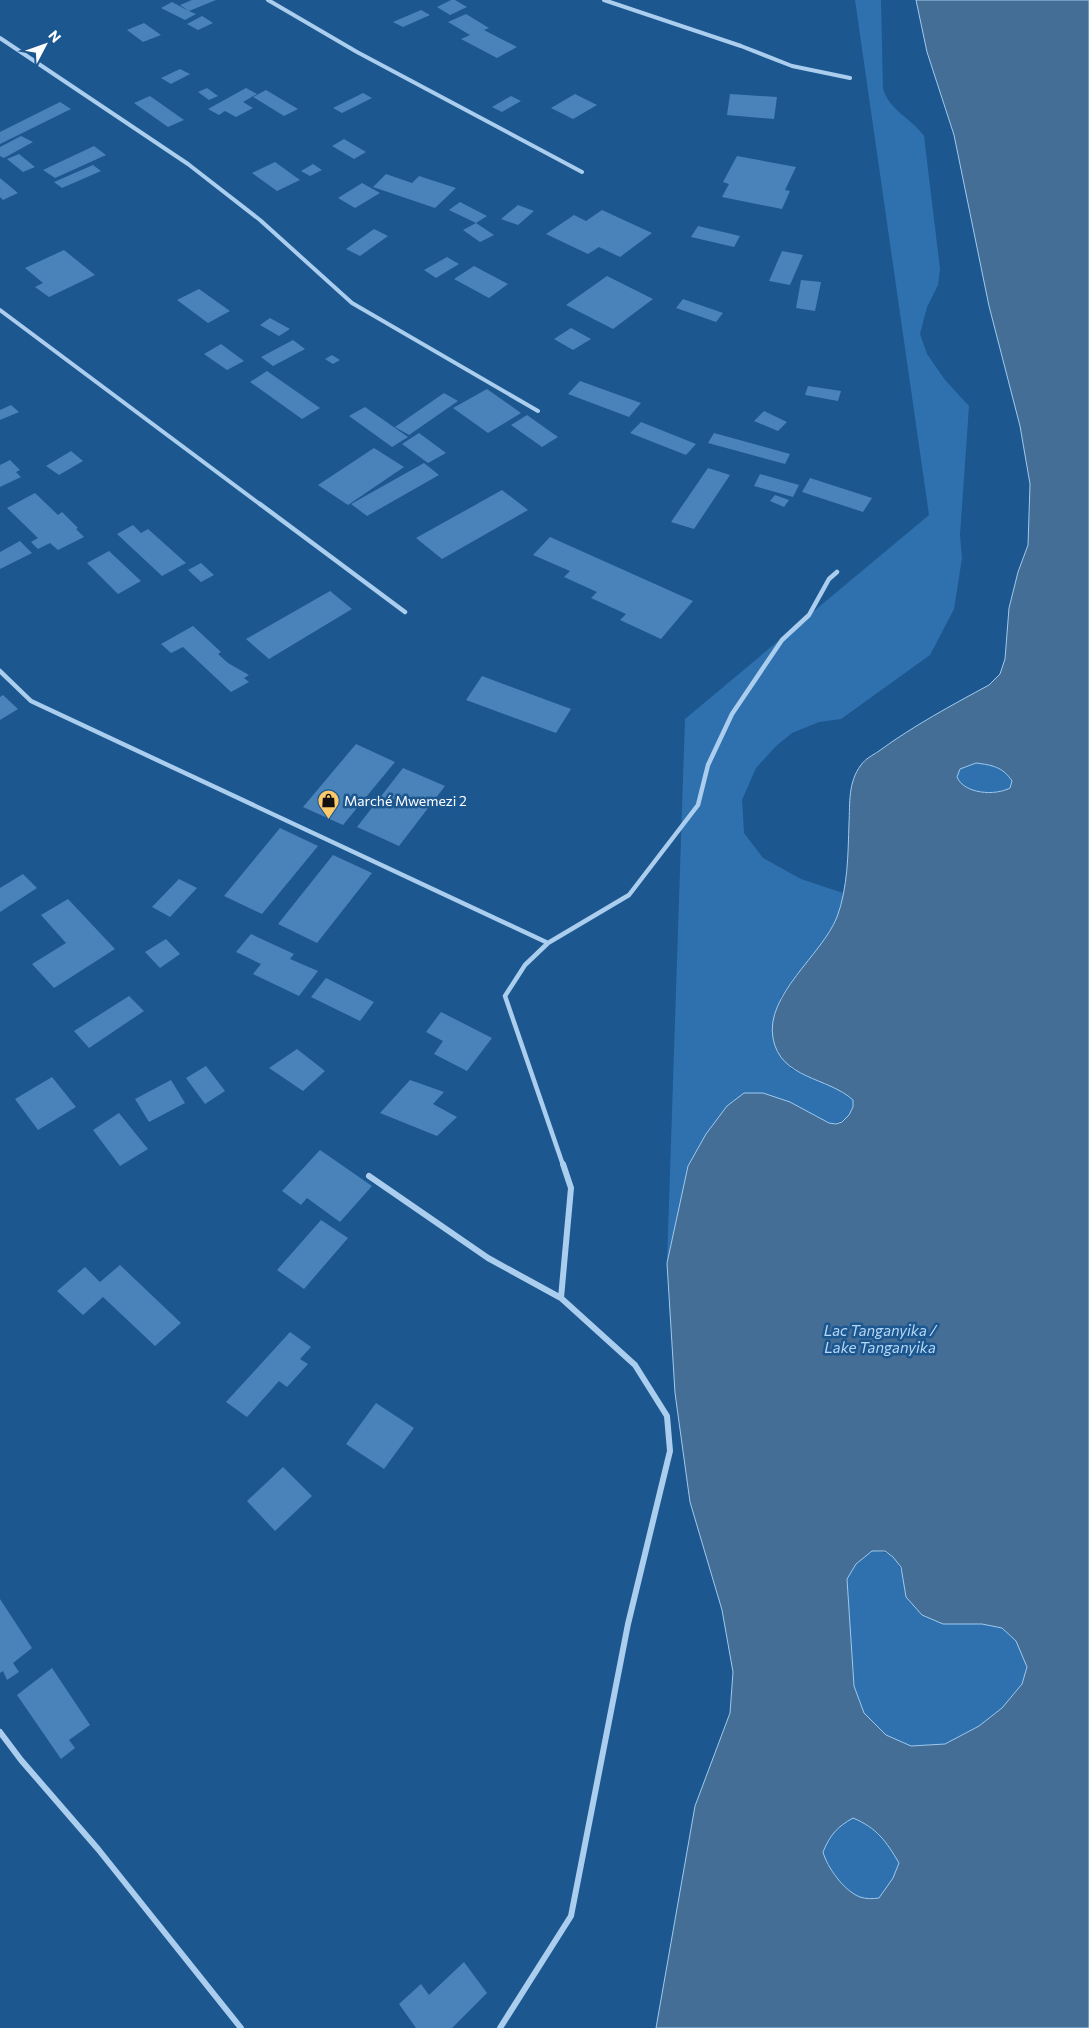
<svg xmlns="http://www.w3.org/2000/svg" width="1089" height="2028" viewBox="0 0 1089 2028" font-family="Commissioner,sans-serif">
<style>
.green{fill:#2f71ae}
.water{fill:#446e96;stroke:#9ecaf0;fill-rule:evenodd}
.building{fill:#4983b9}
.lines{fill:none;stroke-linecap:round;stroke-linejoin:round}
.minor-far2{stroke:#abceee;stroke-width:4}
.minor-far1{stroke:#abceee;stroke-width:4.5}
.minor{stroke:#abceee;stroke-width:6}
.labels{text-anchor:middle;dominant-baseline:central;stroke-width:5;stroke-linejoin:round;paint-order:stroke}
.poi-label{font-size:14px;fill:#fff;stroke:#1c5790;text-anchor:start}
.water-label{font-size:15px;font-style:italic;fill:#b7d8f5;stroke:#1c5790}
</style>
<rect width="100%" height="100%" fill="#1c5790"/>
<!-- green -->
<path class="green" d="M855,0h26l2,89c7,22 28,29 41,47l16,133 -2,16 -11,22 -7,27 7,20 18,26 24,26 -9,129 2,23 -8,51 -24,46 -89,64 -22,3 -27,11 -16,13 -20,22 -14,32 2,33 19,25 38,21 42,14 63,-9 -114,98 -11,14 -9,29 19,44 53,22 9,9c1,14 -10,25 -24,23l-39,-21 -123,161 18,-544 244,-204z
M976,763c16,2 27,4 36,18l-2,7c-16,8 -45,6 -53,-11l3,-8z
M872,1551c30,0 30,21 34,46l37,27h39l20,4 14,13 11,26 -5,17 -20,24 -23,18 -34,18 -34,2 -25,-11 -22,-22 -10,-27 -7,-107 9,-15z
M853,1817c24,12 33,23 46,46l-6,15 -14,20c-6,1 -13,1 -19,-1 -16,-6 -32,-30 -37,-45 7,-17 14,-25 30,-35z"/>
<!-- water -->
<path class="water" d="M916,0h173v2028h-433l39,-222 35,-93 3,-41 -11,-62 -32,-108 -15,-109 -8,-130 21,-97 18,-32 21,-28 17,-13h19l27,9 39,21 7,1 6,-2 7,-7 4,-8v-7c-25,-23 -73,-21 -80,-62 -8,-43 49,-83 64,-121 11,-29 11,-64 12,-94 1,-20 -1,-41 12,-58 4,-6 12,-10 18,-14 34,-25 73,-46 110,-66l11,-11 5,-15 4,-51 9,-36 10,-27 2,-61 -10,-58 -31,-120 -35,-171 -27,-83zM976,763c16,2 27,4 36,18l-2,7c-15,8 -46,6 -53,-11l3,-8zM872,1551h13l8,6 8,10 5,30 16,18 21,9h39l20,4 14,13 11,26 -5,17 -20,24 -23,18 -34,18 -34,2 -25,-11 -22,-22 -10,-27 -7,-107 9,-15zM853,1818c24,10 33,23 46,45l-6,15 -14,20c-6,1 -13,1 -19,-1 -16,-6 -33,-30 -37,-45 7,-17 14,-25 30,-34z"/>
<!-- building -->
<path class="building" d="M192,0h24l-27,11 7,3 -11,6 -24,-12 11,-6 17,9 -9,-6z
M451,0h4l12,7 -17,8 -13,-8z
M421,10l9,5 -27,12 -10,-5z
M466,14l23,14 -5,2 33,17 -20,11 -36,-19 9,-4 -22,-13z
M202,16l11,7 -15,7 -11,-6z
M144,23l17,12 -18,7 -16,-12z
M180,69l10,5 -19,10 -10,-6z
M207,88l11,8 -9,4 -11,-8z
M246,88l11,6 -14,8 10,6 -17,9 -11,-6 -6,4 -11,-6z
M266,90l32,19 -14,7 -31,-19z
M363,93l9,5 -30,15 -9,-5z
M575,94l22,11 -24,14 -22,-11z
M730,94l47,3 -3,22 -47,-4z
M150,96l34,24 -16,7 -34,-24z
M511,96l10,5 -19,11 -10,-5z
M60,102l11,7 -71,35v-12z
M21,136l12,6 -29,16 -4,-2v-9z
M344,139l22,13 -12,7 -22,-13z
M94,146l12,9 -51,23 -12,-8z
M19,154l16,13 -12,5 -16,-13z
M737,156l59,11 -11,23 5,1 -8,18 -60,-12 7,-13 -6,-2z
M275,162l25,18 -23,11 -25,-18z
M313,164l9,6 -12,6 -9,-5z
M93,165l8,6 -39,17 -8,-6z
M386,174l26,9 7,-7 37,12 -21,20 -62,-21z
M0,178l18,15 -15,7 -3,-3z
M362,183l18,10 -25,15 -17,-10z
M460,202l27,14 -11,7 -27,-13z
M518,205l16,6 -16,14 -17,-6z
M602,210l50,23 -32,24 -21,-10 -11,7 -42,-20 28,-19 12,6z
M476,223l18,12 -14,7 -17,-12z
M698,226l42,10 -6,11 -43,-10z
M374,229l14,7 -28,20 -14,-7z
M64,250l31,25 -46,22 -14,-10 8,-4 -18,-15z
M782,251l21,4 -13,30 -21,-4z
M447,257l12,7 -23,14 -12,-8z
M474,266l34,18 -19,14 -35,-19z
M607,276l46,23 -40,30 -47,-24z
M801,280l20,2 -6,29 -19,-3z
M199,289l31,22 -22,12 -31,-23z
M683,299l40,14 -7,9 -40,-14z
M270,318l20,11 -11,7 -19,-11z
M571,328l20,11 -18,11 -19,-11z
M293,340l12,9 -32,17 -12,-9z
M221,344l23,17 -17,9 -23,-16z
M332,355l8,5 -7,4 -8,-5z
M267,371l53,37 -18,11 -52,-37z
M580,381l61,22 -12,14 -61,-23z
M808,386l33,5 -3,10 -33,-6z
M487,389l34,24 -33,20 -35,-25z
M444,393l14,8 -49,34 -14,-8z
M11,405l8,7 -19,8v-10z
M365,407l43,30 -16,10 -43,-31z
M764,411l23,11 -9,9 -24,-10z
M527,415l31,22 -16,10 -31,-22z
M641,422l55,22 -10,11 -56,-22z
M419,433l27,20 -18,10 -26,-19z
M714,433l76,21 -5,10 -77,-21z
M374,448l30,19 -56,38 -30,-20z
M71,451l12,10 -24,14 -13,-9z
M10,460l10,10 -4,2 5,5 -21,10v-22z
M424,463l15,12 -72,41 -16,-12z
M708,468l22,7 -36,54 -23,-7z
M760,474l39,11 -6,12 -39,-11z
M810,478l62,20 -9,14 -61,-20z
M502,490l26,20 -86,49 -26,-21z
M35,493l23,22 4,-3 16,16 -2,1 8,8 -26,13 -8,-7 -12,6 -7,-7 7,-4 -31,-30z
M775,495l14,5 -5,7 -14,-6z
M133,525l8,8 7,-4 38,34 -24,13 -45,-42z
M550,537l143,64 -32,38 -41,-19 6,-6 -35,-16 6,-6 -33,-15 6,-6 -37,-16z
M20,541l12,12 -32,16v-17z
M109,551l32,30 -23,13 -31,-31z
M201,563l13,12 -13,7 -13,-12z
M330,591l22,18 -83,50 -23,-20z
M193,626l28,26 -3,2 10,9 21,12 -5,3 5,4 -18,10 -48,-45 -12,6 -10,-9z
M482,676l89,33 -15,24 -90,-33z
M3,695l15,14 -18,11v-23z
M356,744l39,18 -52,63 -40,-18z
M403,768l42,18 -46,60 -42,-19z
M280,828l38,18 -56,68 -38,-18z
M333,855l39,18 -55,70 -39,-19z
M23,874l14,14 -37,24v-24z
M179,879l18,9 -27,29 -18,-10z
M68,899l47,50 -61,39 -22,-24 34,-21 -25,-28z
M251,934l43,20 -4,5 28,12 -19,25 -46,-22 8,-10 -25,-12z
M166,939l14,15 -20,14 -15,-16z
M326,978l48,24 -14,19 -49,-24z
M129,996l15,15 -55,37 -15,-17z
M441,1012l51,26 -25,33 -33,-17 9,-13 -17,-9z
M297,1049l28,22 -22,20 -34,-23z
M206,1066l19,25 -20,13 -19,-26z
M52,1077l24,30 -38,23 -23,-31z
M171,1080l14,23 -36,19 -14,-23z
M410,1080l34,12 -11,12 24,13 -20,19 -57,-23z
M119,1113l29,36 -28,17 -27,-36z
M320,1150l52,36 -32,36 -33,-24 -6,7 -19,-14z
M321,1220l27,18 -44,51 -27,-19z
M120,1265l61,58 -26,23 -52,-49 -20,18 -26,-24 28,-24 15,15z
M290,1332l21,15 -11,12 8,5 -21,23 -8,-6 -32,36 -21,-15z
M376,1403l38,25 -30,41 -38,-25z
M283,1467l29,29 -37,35 -28,-30z
M0,1599l32,49 -19,15 6,9 -12,8 -4,-9 -3,2z
M52,1668l38,57 -21,15 6,8 -14,11 -44,-64z
M464,1962l23,31 -35,35h-36l-17,-24 22,-20 8,11z"/>
<g class="lines">
<!-- minor-far2 -->
<path class="minor-far2" d="M268,0l89,52 225,120
M604,0l137,46 51,20 58,12
M0,38l188,126 72,56 92,83 186,108
M0,310l261,195"/>
<!-- minor-far1 -->
<path class="minor-far1" d="M260,504l145,108
M0,671l31,30 517,242
M563,1165l-58,-169 20,-31 23,-22 81,-48 69,-90 10,-40 24,-51 50,-74 27,-25 20,-36 8,-7"/>
<!-- minor -->
<path class="minor" d="M369,1176l119,82 73,40 74,67 32,51 3,35 -42,173 -57,292 -71,112
M561,1298l10,-110 -8,-24
M0,1732l21,28 77,89 143,179"/>
</g>
<!-- icons -->
<defs>
<symbol id="shop-pin" viewBox="-11 -11 22 30"><path d="M0 17L-7.5 6A9.5 9.5 0 1 1 7.5 6Z" fill="#fec969" stroke="#1c5790"/><path d="M-5-2.5h2.3a2.7 3.5 0 0 1 5.4 0H5L5.5 6h-11ZM-1.5-2.5h3a1.5 2.3 0 0 0-3 0Z" fill="#111"/></symbol>
</defs>
<g fill-rule="evenodd">
<use href="#shop-pin" x="316" y="788" width="25" height="34"/>
</g>
<g class="labels">
<!-- poi labels -->
<g class="poi-label">
<text x="344" y="800">Marché Mwemezi 2</text>
</g>
<!-- water labels -->
<g class="water-label">
<text x="880" y="1330">Lac Tanganyika /<tspan x="880" dy="17">Lake Tanganyika</tspan></text>
</g>
</g>
<!-- north arrow -->
<g transform="translate(45 45) rotate(49)" stroke="#1c5790" stroke-width="4" paint-order="stroke">
<path d="M0-4L9 19L0 12L-9 19Z" fill="#ffffff"/>
<text y="-8" font-size="14" font-weight="bold" text-anchor="middle" fill="#ffffff">N</text>
</g>
</svg>
